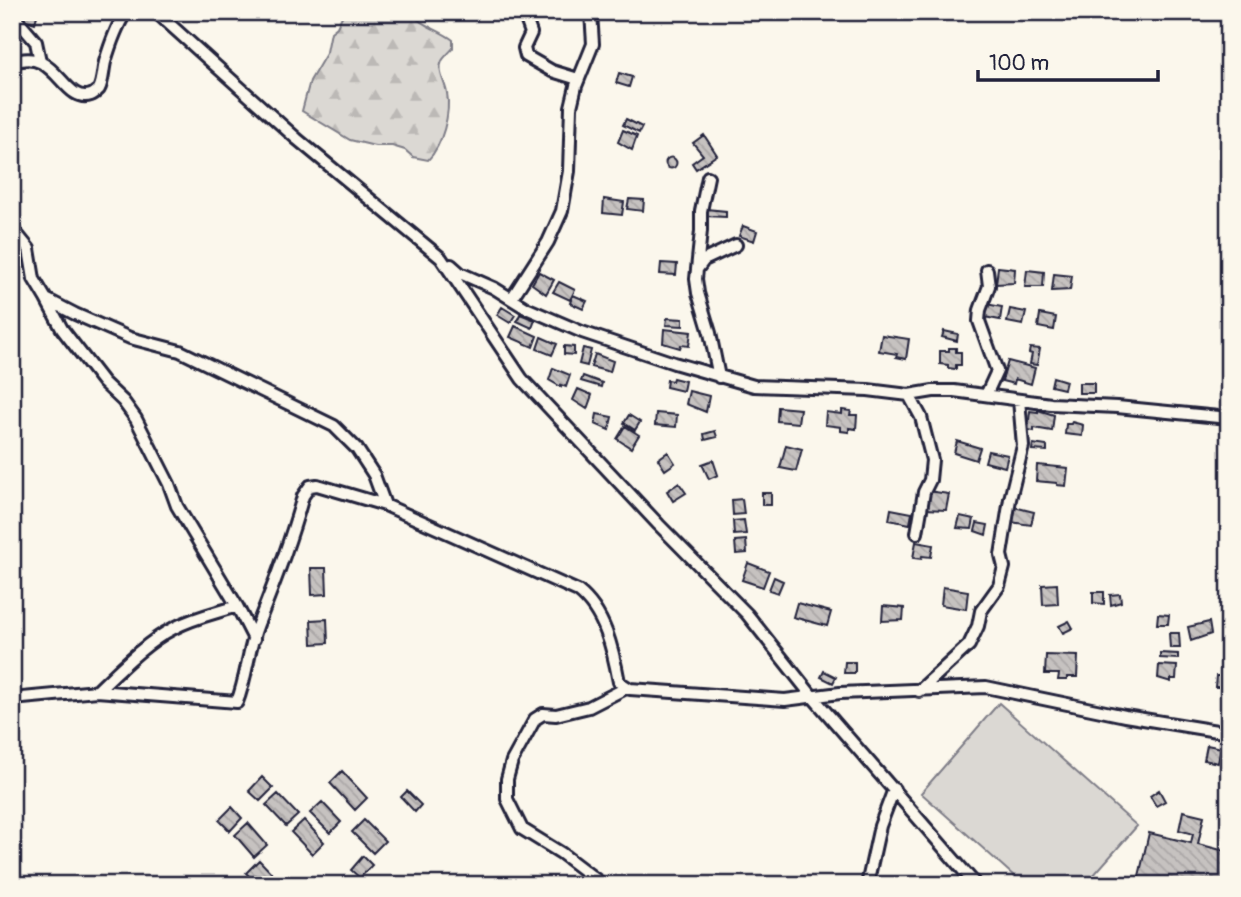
<svg xmlns="http://www.w3.org/2000/svg" width="1241" height="897" viewBox="0 0 1241 897" font-family="Pangolin,sans-serif">
<style>
.green{fill:#dbd8d3;stroke:#7e7d87;stroke-width:2}
.forest{fill:url(#forest-firs);stroke:#7e7d87;stroke-width:2}
.building{fill:url(#building-back-hatch);stroke:#22223b;stroke-width:2}
.lines{fill:none;stroke-linecap:round;stroke-linejoin:round}
.minor-casing{stroke:#22223b;stroke-width:16}
.minor{stroke:#fbf7ec;stroke-width:10}
</style>
<defs>
<pattern id="forest-firs" width="22" height="20" patternUnits="userSpaceOnUse" patternTransform="scale(1.75)"><rect width="22" height="20" fill="#dbd8d3"/><path d="M5 1l3.5 6h-7zM16 11l3.5 6h-7z" fill="#bcb9b6"/></pattern>
<pattern id="building-back-hatch" width="6" height="6" patternUnits="userSpaceOnUse" patternTransform="scale(1.75)"><rect width="6" height="6" fill="#c6c2c0"/><path d="M-1 5l2 2M0 0l6 6M5-1l2 2" fill="none" stroke="#aaa6a6"/></pattern>
</defs>
<rect width="100%" height="100%" fill="#fbf7ec"/>
<filter id="ink" filterUnits="userSpaceOnUse"><feTurbulence type="fractalNoise" baseFrequency=".0143" numOctaves="2"/><feDisplacementMap in="SourceGraphic" scale="14" xChannelSelector="R" yChannelSelector="G"/><feConvolveMatrix kernelMatrix="1 2 1 2 8 2 1 2 1" color-interpolation-filters="sRGB"/></filter>
<g filter="url(#ink)">
<!-- green -->
<path class="green" d="M999,703l138,123 -52,59h-61l-103,-92z"/>
<!-- forest -->
<path class="forest" d="M344,12h67c8,13 29,18 42,28v8c-3,4 -9,9 -11,13 -5,10 3,21 5,32 4,20 -5,53 -19,67l-15,-3 -8,-7 -13,-4h-17l-25,-6 -48,-29 8,-30 17,-29 4,-20 6,-5z"/>
<!-- building -->
<path class="building" d="M20,12h18l-3,11 -17,-6z
M619,73l13,4 -3,10 -13,-4z
M626,119l16,8 -3,6 -16,-8z
M623,130l14,6 -5,14 -14,-8z
M704,135l13,20 -21,14 -4,-6 11,-8 -10,-12z
M665.5 163a5.5 5.5 0 1 1 11 0a5.5 5.5 0 1 1-11 0Z
M604,199l20,3 -2,13 -19,-2z
M629,199l15,1 -1,11 -16,-2z
M706,209l20,2v6l-21,-1z
M743,226l14,5 -3,10 -15,-5z
M661,263l16,1 -1,11 -16,-1z
M998,267l17,2 -1,14 -18,1z
M1027,270l17,2 -1,15h-18z
M539,272l15,8 -8,14 -14,-10z
M1054,274l18,2 -2,14 -18,1z
M559,282l16,8 -5,10 -17,-8z
M573,295l14,6 -4,8 -13,-6z
M986,304l16,3 -2,13 -16,-3z
M502,307l13,8 -5,8 -13,-8z
M1010,309l16,3 -3,13 -16,-3z
M520,314l15,6 -3,8 -15,-7z
M1040,314l16,3 -2,13 -16,-3z
M667,318l16,1v7l-17,-1z
M515,326l22,10 -4,11 -23,-10z
M664,329l27,3 -2,14 -8,-1 -1,3 -17,-5z
M944,331l14,3 -1,7 -15,-4z
M882,335l27,4 -3,20 -10,-2 1,-3 -18,-3z
M541,337l16,7 -5,11 -15,-6z
M564,346l10,1v8l-10,-1z
M583,348l8,2 -4,16 -8,-2z
M949,348h7v4h5v13h-5v4l-8,-1v-3l-8,-1v-13h9z
M1030,348l10,1 -3,16 -7,-1 2,-10 -3,-1z
M595,354l18,7 -3,11 -19,-5z
M1008,361l27,7 -4,16 -16,-5 -1,5 -12,-3z
M553,368l17,7 -4,12 -5,-2v2l-12,-7z
M583,376l19,7 -1,4 -20,-6z
M1053,377l13,4 -2,8 -13,-3z
M673,378l12,3 -2,10 -17,-4 1,-7 5,1z
M1079,383h15v10h-15z
M578,389l14,6 -5,14 -14,-9z
M689,391l20,5 -3,16 -20,-8z
M778,407l22,2 -2,14 -21,-2z
M842,410l9,1 -1,4h7l-1,14 -7,-1v4l-8,-1v-4l-16,-2 1,-13 16,2z
M1038,410l16,5 -2,16 -18,-3v3l-6,-1 2,-19 8,1z
M656,413l21,2 -1,12 -21,-2z
M597,414l15,3 -3,13 -14,-6z
M629,415l11,7 -5,8 -11,-7z
M1072,422l11,3 -1,11 -17,-2 1,-10h5z
M625,426l14,9 -8,13 -14,-9z
M715,431l2,6 -12,3 -1,-6z
M957,441l23,7 -4,12 -22,-7z
M1033,444l14,2v5l-15,-1z
M786,445l16,4 -6,22 -16,-3z
M988,451l20,4 -3,12 -20,-5z
M668,452l7,11 -10,7 -7,-11z
M713,460l5,15 -9,4 -7,-15z
M1037,465l31,3 -2,18 -9,-1v-2l-21,-2z
M679,483l7,10 -13,8 -6,-10z
M928,491l21,3 -3,16 -21,-1z
M762,493h9v12h-9z
M742,499l2,15 -11,1 -1,-15z
M1014,507l20,5 -3,13 -21,-3z
M891,509l21,4 -2,11 -21,-4z
M960,516l14,3 -2,10 -15,-1z
M744,520l2,14 -12,1 -1,-14z
M977,523l11,2 -2,10 -11,-4z
M746,540l1,13 -11,1 -1,-13z
M916,542l17,3 -2,12 -9,-1 -1,3 -8,-1z
M748,563l21,8 -6,16 -21,-7z
M311,568h15l1,26 -15,1z
M774,577l9,4 -5,12 -9,-3z
M1057,584l1,20 -15,1 -1,-20z
M943,587l25,4 -2,18 -25,-4z
M1093,592h11v12l-11,-1z
M1120,594l1,8 -10,3 -1,-10z
M797,603l34,9 -4,14 -34,-9z
M883,606l21,2 -1,12 -21,1z
M1158,614l11,1 -1,9h-11z
M327,619l1,24 -16,1 -1,-24z
M1069,621l4,7 -10,5 -4,-7z
M1209,622l2,12 -20,7 -3,-14z
M1169,633h10l1,15h-10z
M1160,653l18,1v5l-18,-1z
M1046,655l32,1 -1,21h-10v3h-9l1,-6h-14z
M845,662h10v11h-11z
M1159,665l18,1 -1,13h-5v3l-13,-4z
M824,671l12,6 -3,6 -12,-6z
M1216,676h13v11h-14z
M1207,745l14,3 -3,15 -14,-3z
M342,771l25,27 -12,12 -25,-27z
M262,777l11,11 -13,13 -11,-10z
M1159,790l6,11 -9,5 -6,-10z
M407,791l14,14 -6,7 -14,-15z
M278,794l20,21 -12,11 -20,-21z
M322,802l19,20 -11,11 -20,-20z
M232,807l10,11 -12,13 -11,-11z
M1183,811l21,5 -6,28 31,8v33h-92l12,-52 42,10 2,-9 -14,-4z
M304,820l20,22 -12,12 -21,-22z
M364,820l21,21 -12,12 -21,-21z
M248,823l19,22 -13,12 -19,-22z
M363,856l9,9 -12,13 -9,-8z
M259,860l21,22 -3,3h-19l-12,-12z"/>
<g class="lines">
<defs>
<path id="minor" d="M156,12l141,127 144,119 81,121 137,146 88,89 65,82 164,189
M520,12l6,7 5,14 -7,15 2,8 26,15 26,8
M12,14l24,28 4,19
M12,63c43,-19 51,42 79,32 3,-1 6,-4 8,-6 4,-7 4,-19 6,-27 5,-17 11,-35 21,-50
M708,177l-7,34v20l-5,48 2,14 12,40 9,44
M12,228l17,21 5,30 12,20 29,15 55,24 50,13 154,75 23,23 17,26 11,30
M451,265l9,8 34,15 32,20 56,24 92,31 80,23 114,4 41,5 24,-4h21l97,13 66,3 112,11
M698,268l6,-8 32,-15
M512,298l36,-56 14,-31 7,-40 2,-64 5,-21 17,-42 -2,-32
M46,299l16,30 41,53 20,19 13,18 33,65 8,22 60,100 17,33
M909,395l12,22 11,43 -2,20 -6,12 -7,41
M986,395l11,-24 -18,-50 1,-11 9,-24 -2,-16
M97,691c22,-21 49,-49 77,-63 21,-11 42,-15 63,-22
M919,691l50,-46 9,-19 3,-15 18,-25 5,-19 -3,-12 9,-56 13,-53 -4,-46
M12,699l85,-8 140,11c10,-25 11,-53 21,-78 17,-42 33,-84 45,-128l7,-10 7,-1 68,20 193,86c27,21 35,59 41,91l11,7 155,11 55,-7 146,-6 139,29 104,17
M603,885l-42,-32 -39,-24 -15,-30v-20l5,-18 23,-42 8,-5 13,1 33,-8 37,-19
M867,885l13,-59 14,-37"/>
</defs>
<!-- minor casing -->
<use href="#minor" class="minor-casing"/>
<!-- minor -->
<use href="#minor" class="minor"/>
</g>
</g>
<!-- margin -->
<rect width="1241" height="897" fill="none" stroke="#fbf7ec" stroke-width="42"/>
<rect x="21" y="21" width="1199" height="855" fill="none" stroke="#22223b" stroke-width="2.5" filter="url(#ink)"/>
<!-- scale -->
<path d="M978 70v10h180v-10" fill="none" stroke="#22223b" stroke-width="3.5"/>
<text x="989" y="70" font-size="21" fill="#22223b" stroke="#fbf7ec" stroke-width="5" paint-order="stroke">100 m</text>
</svg>
